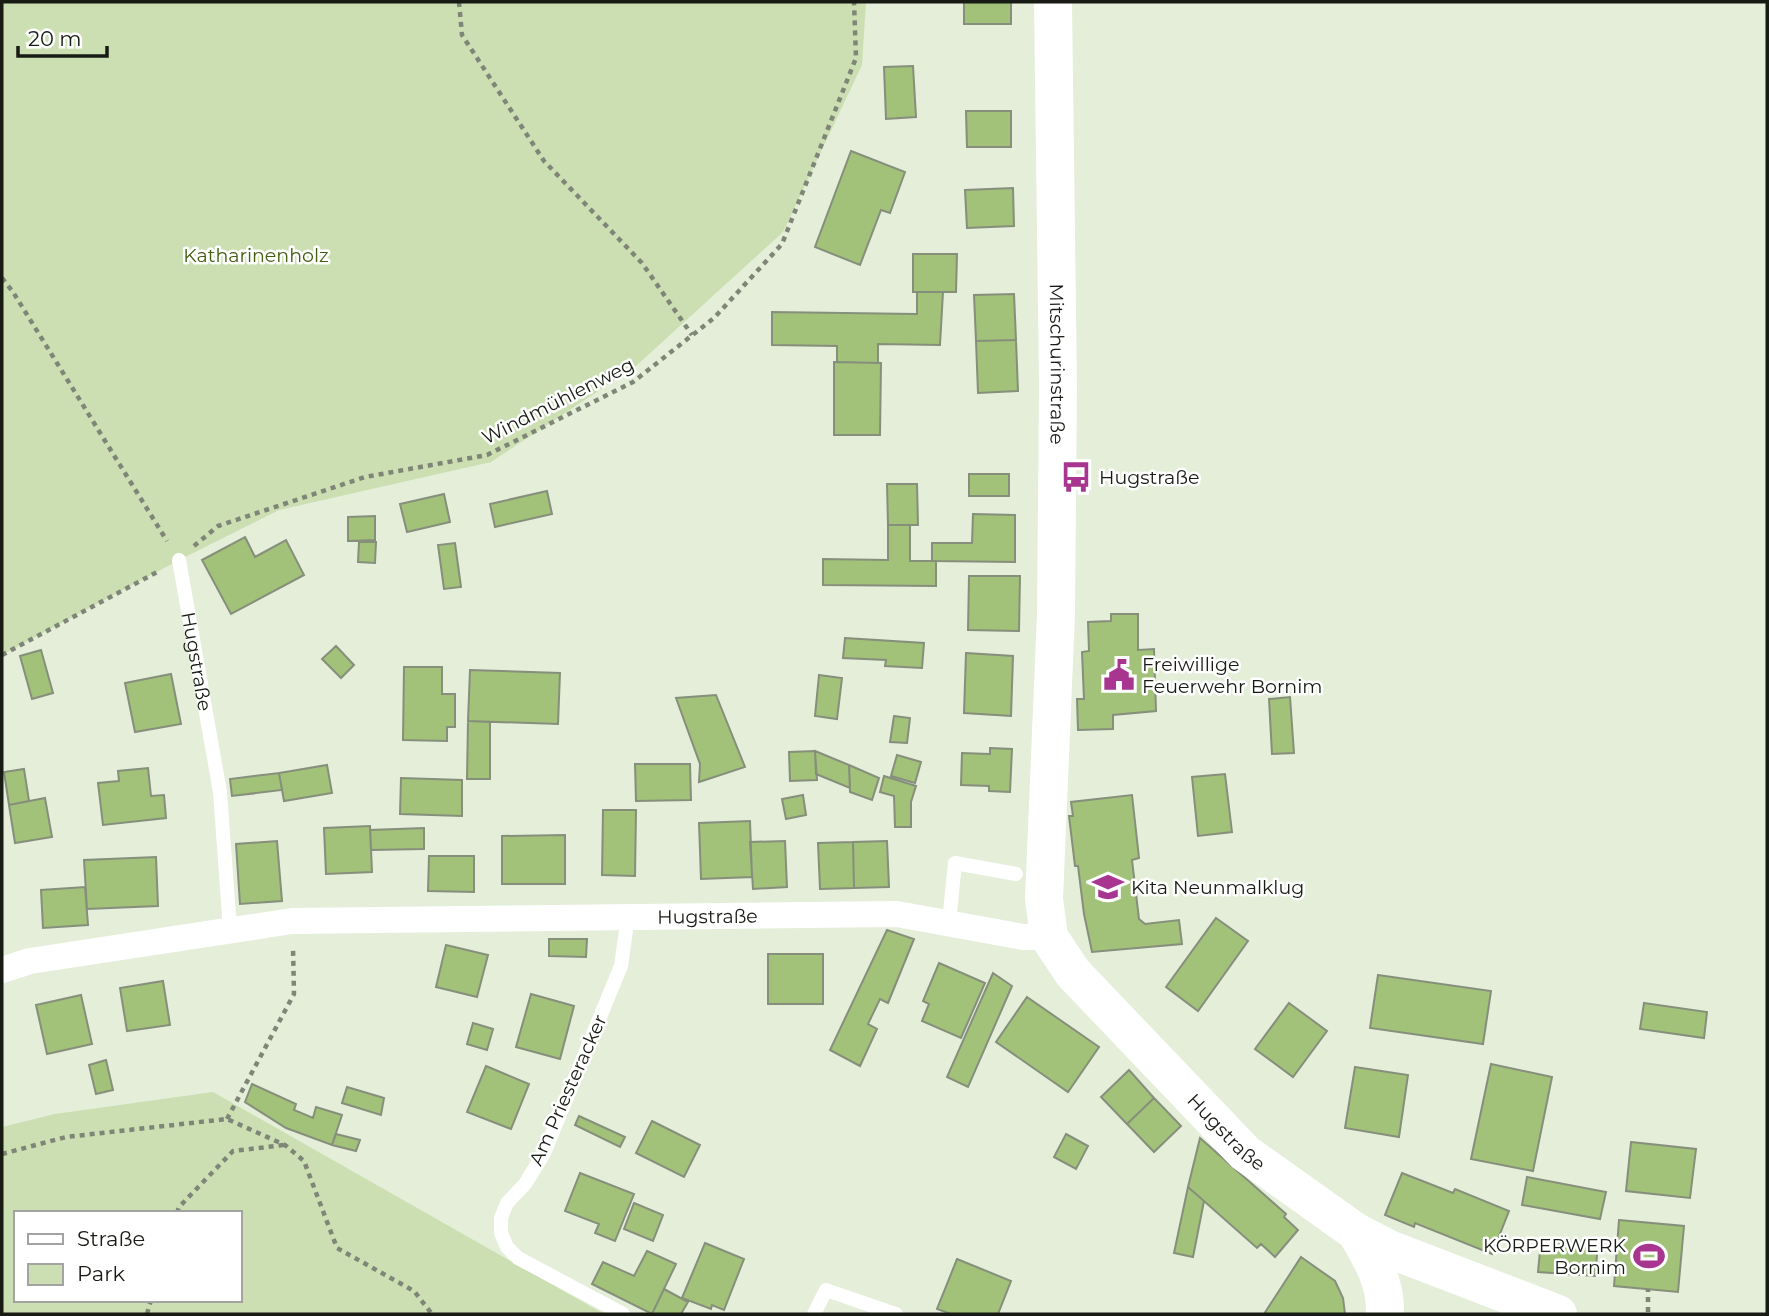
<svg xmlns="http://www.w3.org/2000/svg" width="1769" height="1316" viewBox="0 0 1769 1316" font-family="Montserrat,sans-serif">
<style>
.green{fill:#cbdfb3;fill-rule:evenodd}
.building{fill:#a2c179;stroke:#868f7c;stroke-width:2}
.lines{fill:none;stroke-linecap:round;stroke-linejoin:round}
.path{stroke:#7f8577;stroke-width:4.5;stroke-dasharray:5 5;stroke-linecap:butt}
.service{stroke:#fff;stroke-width:14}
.minor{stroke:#fff;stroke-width:26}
.secondary{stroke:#fff;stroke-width:38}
.labels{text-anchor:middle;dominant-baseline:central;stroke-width:5;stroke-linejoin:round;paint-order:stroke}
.park-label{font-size:19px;fill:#435e11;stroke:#fff}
.street-label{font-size:19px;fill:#181b14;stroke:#fff}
.poi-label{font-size:19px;fill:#181b14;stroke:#fff;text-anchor:start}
</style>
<rect width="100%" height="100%" fill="#e4eed9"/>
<!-- green -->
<path class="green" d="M2,2h864l-4,63 -79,167 -147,134 -145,96 -212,48 -100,50 -177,95z
M213,1092l391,222h-602v-187l53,-13zM16,1213h224v87h-224z"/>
<!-- building -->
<path class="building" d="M964,2h47v22h-47z
M913,66l3,51 -30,2 -2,-52z
M966,111h45v36h-44z
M851,151l54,21 -15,41 -9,-3 -21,55 -45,-18z
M1013,188l1,38 -47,2 -2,-38z
M913,254h44l-1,38h-43z
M917,292h26l-3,53 -62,-1v19l-41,-1v-16l-65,-1v-33l145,2z
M1014,294l2,46 -40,1 -2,-46z
M1016,340l2,51 -40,2 -2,-52z
M834,362l47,1 -1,72h-46z
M969,474h40v22h-40z
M887,484h30l1,41h-30z
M547,491l5,23 -57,13 -5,-23z
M444,494l6,28 -43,10 -7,-28z
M973,514l42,1v47l-83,-1v-18h40z
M375,516v24l-27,1v-24z
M888,525h22v36h26v25l-113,-1v-26l65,1z
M245,537l10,20 31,-17 18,35 -73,39 -29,-54z
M359,542h17l-1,21 -17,-1z
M455,543l6,44 -17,2 -6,-44z
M969,576h51l-1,55 -51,-1z
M1111,614h27v36l16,-1 2,62 -43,4v14l-35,1 -1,-31h7l-2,-47 7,-1 -1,-29 23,-1z
M845,638l79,5 -2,25 -37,-2 1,-6 -43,-2z
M336,646l18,19 -13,13 -19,-19z
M41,650l12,43 -21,6 -12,-43z
M966,653l47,3 -2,60 -47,-3z
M404,667h38v27h13v33h-8v14l-44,-1z
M470,670l90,3 -2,51 -90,-3z
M171,674l10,50 -46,8 -10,-49z
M819,675l23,3 -5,41 -22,-3z
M716,695l29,72 -46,15 1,-18 -24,-66z
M1290,697l4,56 -22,1 -3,-55z
M894,716l16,2 -3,25 -17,-1z
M468,721l22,1v57h-23z
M990,748l22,1 -2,43 -21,-1v-5l-28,-1 1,-32 28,1z
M815,751l34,14 1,23 -34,-14z
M815,751l2,29 -27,1 -1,-29z
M897,755l24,7 -6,21 -24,-7z
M635,764h55l1,36 -55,1z
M327,765l5,28 -48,8 -5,-28z
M849,765l30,13 -7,22 -22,-8z
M148,768l3,28 13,-1 2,23 -63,7 -5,-42 21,-2 -1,-10z
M24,769l5,32 -20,4 -5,-33z
M279,773l3,17 -50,6 -2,-17z
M1225,774l7,58 -34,4 -6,-59z
M884,776l32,10 -5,16v25h-16l-1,-31 -14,-4z
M401,778l61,2v36l-62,-2z
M803,795l3,20 -20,4 -4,-20z
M1132,795l7,63 -7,2 7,59 6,5 34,-4 3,24 -90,8 -8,-38 -6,-48h-3l-6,-50h4l-2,-14z
M45,798l7,39 -37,6 -6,-38z
M603,810h33l-1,66 -33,-1z
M750,821l2,56 -51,2 -2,-56z
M370,826l2,46 -46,2 -2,-46z
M424,828v21l-53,1 -1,-20z
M565,835v49h-63v-48z
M277,841l5,60 -42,3 -4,-60z
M785,841l2,46 -34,2 -3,-47z
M887,841l2,46 -35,1 -1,-46z
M853,842l1,46 -34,1 -2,-46z
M429,856h45v36l-46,-1z
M156,857l2,49 -71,3 -3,-49z
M85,887l3,38 -45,3 -2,-38z
M1216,918l32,23 -50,70 -32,-24z
M887,930l27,9 -26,64 -8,-4 -12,25 9,5 -17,37 -30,-16z
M549,939h38l-1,18 -37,-1z
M446,945l42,10 -11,42 -41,-10z
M768,954h55v50h-55z
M939,963l46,20 -24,55 -39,-17 7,-17 -6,-3z
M993,973l19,13 -44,101 -21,-10z
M1378,975l113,16 -8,53 -113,-16z
M163,981l7,44 -43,6 -7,-43z
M531,994l43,12 -14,53 -44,-12z
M81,995l11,49 -45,10 -11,-49z
M1027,997l72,50 -31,45 -72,-50z
M1289,1003l38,28 -34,46 -38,-28z
M1644,1003l63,9 -3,26 -64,-9z
M473,1023l20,6 -6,21 -20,-6z
M106,1060l7,30 -17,4 -7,-29z
M1491,1064l61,13 -19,94 -62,-12z
M486,1066l43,18 -18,45 -44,-17z
M1355,1067l53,8 -9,62 -54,-9z
M1129,1070l25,28 -27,26 -26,-27z
M252,1084l44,20 -2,6 19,8 3,-11 26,8 -10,30 -46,-17 -41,-26z
M347,1087l37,11 -3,17 -39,-12z
M1154,1098l27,28 -27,26 -27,-28z
M579,1116l46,21 -5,10 -45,-22z
M652,1121l48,24 -16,32 -48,-24z
M336,1134l24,6 -4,11 -24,-6z
M1066,1134l22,12 -12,23 -22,-12z
M1200,1138l86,76 -2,3 14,13 -23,27 -14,-13 -4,4 -69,-61z
M1631,1142l65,7 -6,49 -64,-7z
M580,1173l54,21 -19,47 -20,-8 4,-9 -34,-13z
M1402,1173l51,20 2,-4 54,22 -17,43 -77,-31 -1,4 -29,-12z
M1527,1177l79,15 -6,27 -78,-14z
M1188,1187l16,14 -11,56 -19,-4z
M634,1203l29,12 -10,26 -29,-12z
M1619,1220l65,6 -6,66 -64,-6z
M1541,1240l57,5 -3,31 -57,-4z
M705,1243l39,16 -20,51 -12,-5 -1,4 -29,-11z
M647,1251l29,13 -24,50 -60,-30 11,-22 31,14z
M1301,1257l34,24 8,17 2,16h-81z
M957,1259l54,22 -13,33h-47l-14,-5z
M664,1289l24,13 -7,12h-29z"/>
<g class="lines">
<!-- path -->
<path class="path" d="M459,2l3,33 82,126 98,102 50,72
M2,278l11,14 154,249
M194,546l24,-20 147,-49 122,-22 146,-73 81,-64 68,-74 74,-186 -2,-56
M2,655l157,-84
M227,1119l67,-125 -1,-48
M2,1154l64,-17 161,-18 58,26 19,16 33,87 77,43 18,23
M177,1213l2,-6 54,-56 51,-6
M1648,1312v-23
M147,1314l4,-14"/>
<!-- service -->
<g class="service">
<path id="s1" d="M179,560l41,232 10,138"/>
<path d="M949,922l6,-59 61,11"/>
<path d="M623,1314l-105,-56 -11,-11 -6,-14v-15l6,-15 18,-19 19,-31 77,-187 7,-50"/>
<path d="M814,1314l12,-24 70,24"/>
</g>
<!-- minor -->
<path class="minor" id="s2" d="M2,970l28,-9 262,-40 605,-7 126,23h26"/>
<!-- secondary -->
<g class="secondary">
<path id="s3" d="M1053,2l5,384 -2,228 -12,285 5,38 24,36 172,180 111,79 33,17 169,65"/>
<path d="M1356,1232c16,27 30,50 29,82"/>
</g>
</g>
<!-- icons -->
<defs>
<symbol id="bus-bare" viewBox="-9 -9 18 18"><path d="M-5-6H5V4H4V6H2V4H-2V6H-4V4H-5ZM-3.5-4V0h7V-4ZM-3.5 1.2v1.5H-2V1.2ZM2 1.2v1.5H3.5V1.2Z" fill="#a83690" stroke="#fff" stroke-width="2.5" paint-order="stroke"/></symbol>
<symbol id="civic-bare" viewBox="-9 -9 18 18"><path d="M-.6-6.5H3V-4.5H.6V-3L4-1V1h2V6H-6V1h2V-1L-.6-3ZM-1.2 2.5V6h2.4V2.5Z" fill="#a83690" stroke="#fff" stroke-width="2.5" paint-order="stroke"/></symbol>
<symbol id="school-bare" viewBox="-9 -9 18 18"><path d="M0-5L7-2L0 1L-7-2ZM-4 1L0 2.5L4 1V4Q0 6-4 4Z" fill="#a83690" stroke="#fff" stroke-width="2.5" paint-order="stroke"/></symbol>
<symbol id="stadium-bare" viewBox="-9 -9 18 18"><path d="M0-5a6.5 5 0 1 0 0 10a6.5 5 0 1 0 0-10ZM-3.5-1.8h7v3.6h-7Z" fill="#a83690" stroke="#fff" stroke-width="2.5" paint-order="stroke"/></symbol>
</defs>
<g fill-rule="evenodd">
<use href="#bus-bare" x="1054" y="455" width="44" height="44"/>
<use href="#civic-bare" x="1097" y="653" width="44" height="44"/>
<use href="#school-bare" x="1086" y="865" width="44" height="44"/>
<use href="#stadium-bare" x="1627" y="1234" width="44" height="44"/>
</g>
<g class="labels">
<!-- park labels -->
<g class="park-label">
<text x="256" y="255">Katharinenholz</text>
</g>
<!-- street labels -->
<g class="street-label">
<text stroke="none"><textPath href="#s3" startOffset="362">Mitschurinstraße</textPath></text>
<text transform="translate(558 401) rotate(-27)">Windmühlenweg</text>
<text stroke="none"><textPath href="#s1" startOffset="103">Hugstraße</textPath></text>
<text stroke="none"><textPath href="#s2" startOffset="710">Hugstraße</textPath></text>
<text transform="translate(568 1090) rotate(-66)">Am Priesteracker</text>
<text stroke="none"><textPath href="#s3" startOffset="1200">Hugstraße</textPath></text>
</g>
<!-- poi labels -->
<g class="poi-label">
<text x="1099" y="477">Hugstraße</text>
<text x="1142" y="664">Freiwillige<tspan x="1142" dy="22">Feuerwehr Bornim</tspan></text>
<text x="1131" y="887">Kita Neunmalklug</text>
<text x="1626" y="1245" text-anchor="end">KÖRPERWERK<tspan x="1626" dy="22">Bornim</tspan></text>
</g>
</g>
<!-- border -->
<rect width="1769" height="1316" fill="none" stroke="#181b14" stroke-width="7"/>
<!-- legend -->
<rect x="14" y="1211" width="228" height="91" fill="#ffffff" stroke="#a3a4a1" stroke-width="2"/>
<rect x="28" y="1234" width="35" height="10" fill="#ffffff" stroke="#a3a4a1" stroke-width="2"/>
<text x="77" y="1246" font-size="21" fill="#181b14">Straße</text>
<rect x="28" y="1264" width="35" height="21" fill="#cbdfb3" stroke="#a3a4a1" stroke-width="2"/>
<text x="77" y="1281" font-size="21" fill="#181b14">Park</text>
<!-- scale -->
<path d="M18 46v10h89v-10" fill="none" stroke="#181b14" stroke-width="3.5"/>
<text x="28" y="46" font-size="21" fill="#181b14" stroke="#ffffff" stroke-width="5" paint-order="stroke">20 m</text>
</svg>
